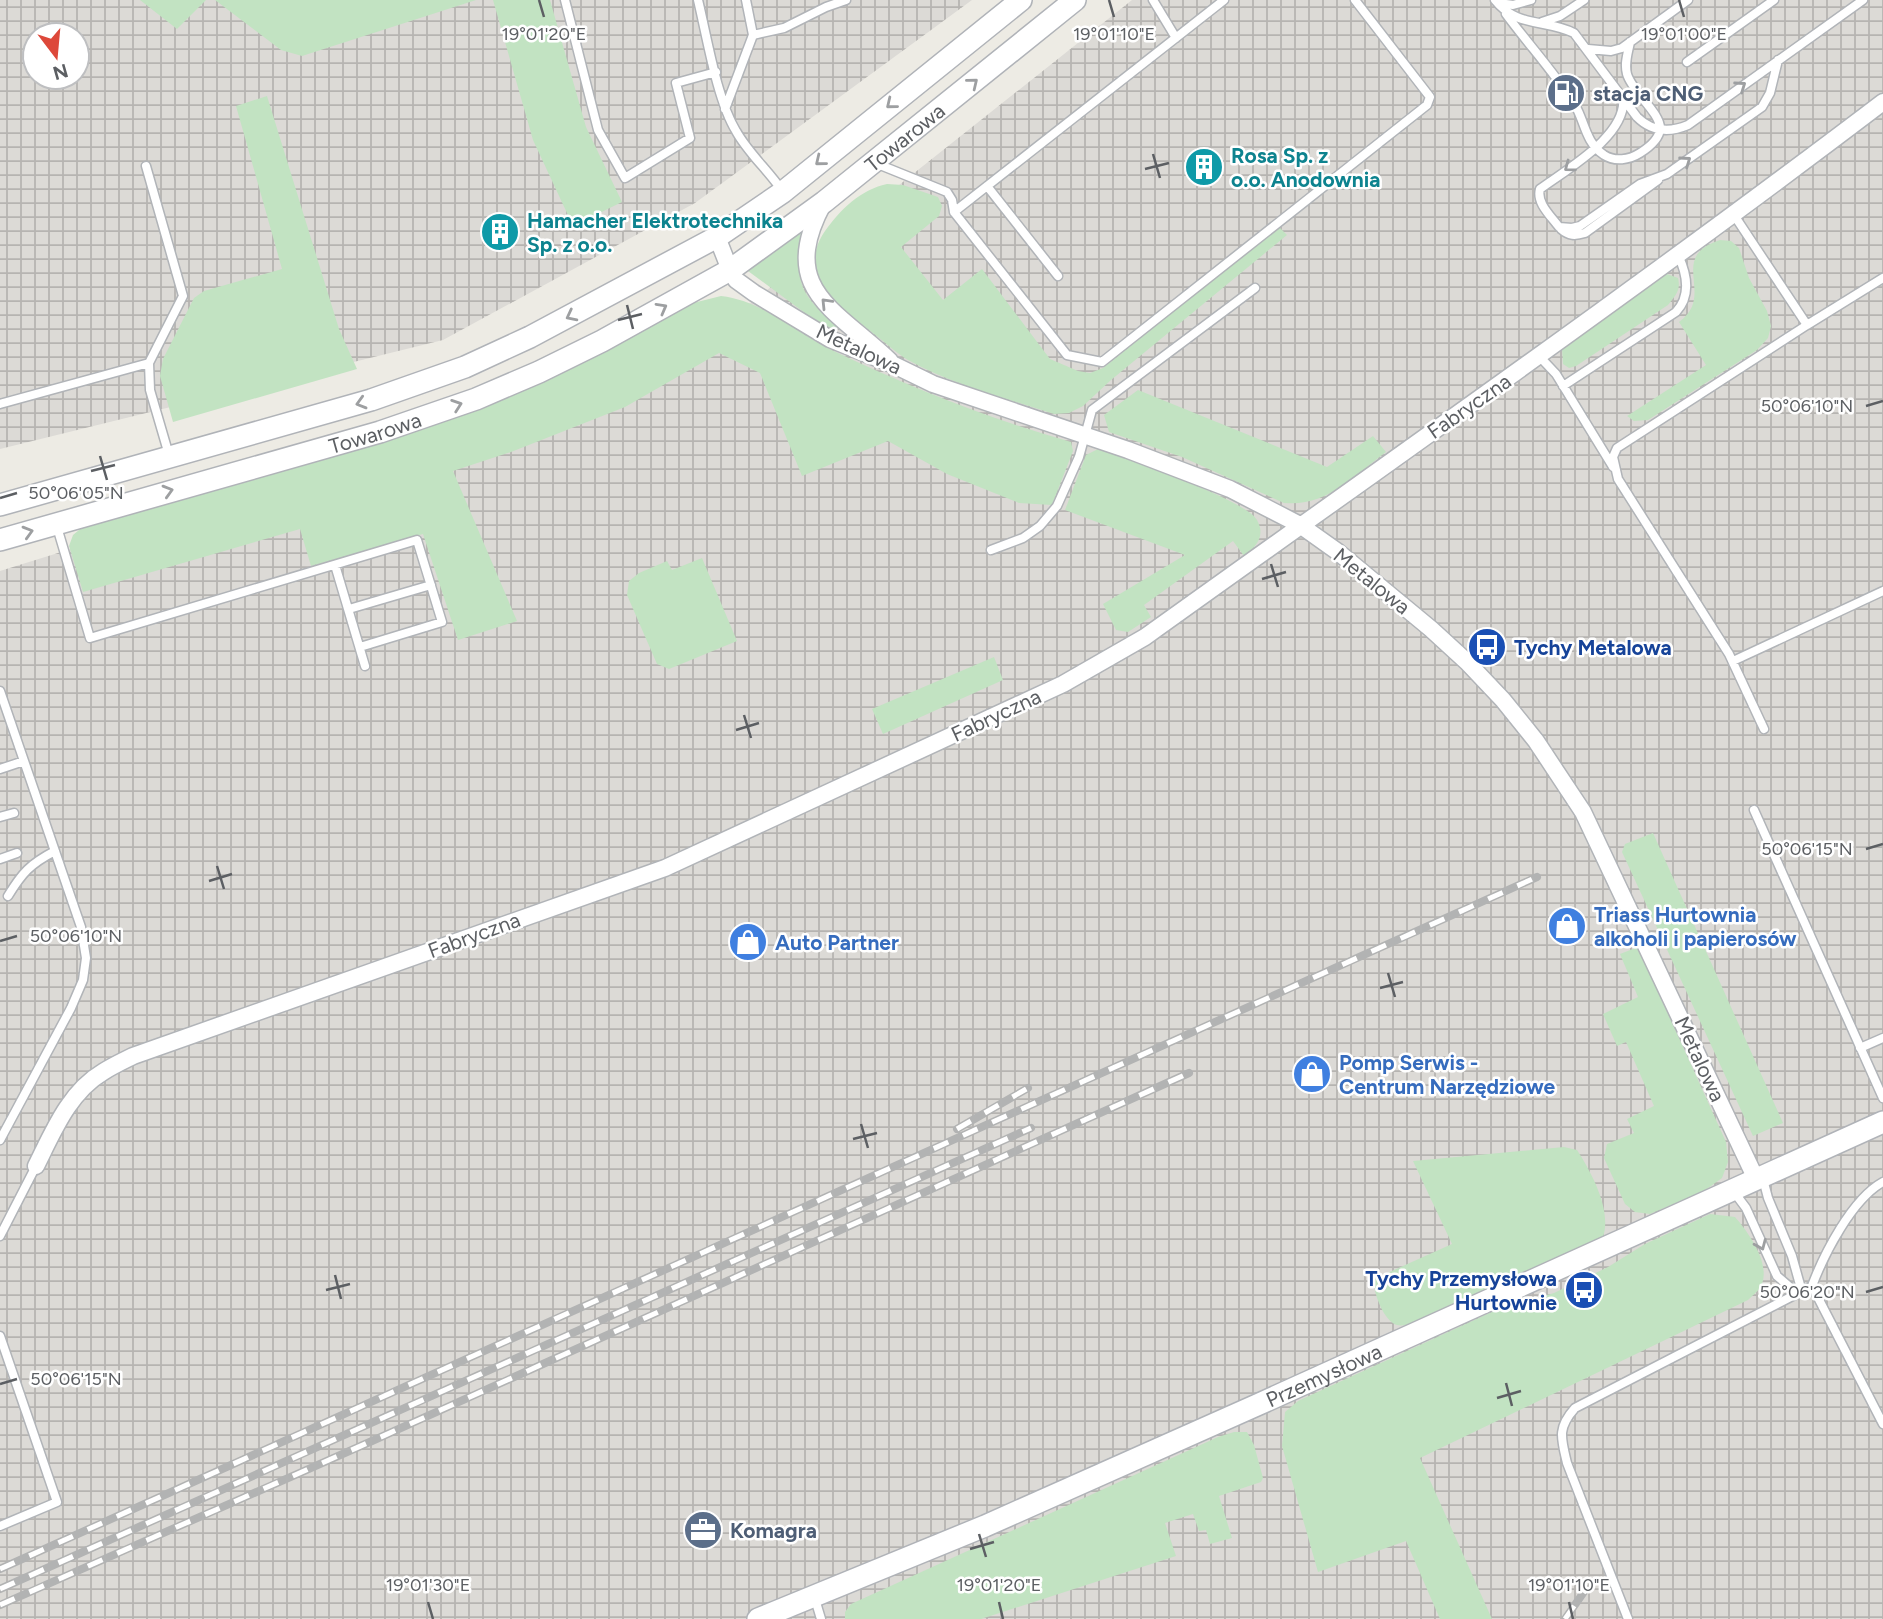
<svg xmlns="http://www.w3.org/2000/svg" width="1883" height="1619" viewBox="0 0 1883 1619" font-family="Figtree,sans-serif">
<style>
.industrial{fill:url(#industrial-grid);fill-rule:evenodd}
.grass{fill:#c2e3c2}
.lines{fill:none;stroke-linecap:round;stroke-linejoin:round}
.lane-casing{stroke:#b1b4b8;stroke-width:11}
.street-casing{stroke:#b1b4b8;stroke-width:19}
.secondary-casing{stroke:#b0b3b8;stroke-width:24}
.lane{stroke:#fff;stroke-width:8}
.street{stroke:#fff;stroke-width:16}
.secondary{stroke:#fff;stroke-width:21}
.rail-casing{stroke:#b2b3b3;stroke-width:8}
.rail{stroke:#fff;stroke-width:5;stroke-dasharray:16;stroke-linecap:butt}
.oneway{stroke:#9d9fa1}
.ticks{fill:none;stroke:#5c5f63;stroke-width:2.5}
.labels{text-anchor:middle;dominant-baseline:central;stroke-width:5;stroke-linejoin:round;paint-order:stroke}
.service-label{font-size:21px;font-weight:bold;fill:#4e5e75;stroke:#fff;text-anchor:start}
.street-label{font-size:21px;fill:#5c5f63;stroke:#fff}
.culture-label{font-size:21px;font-weight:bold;fill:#0d838f;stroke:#fff;text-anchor:start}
.transit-label{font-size:21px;font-weight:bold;fill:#164399;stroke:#fff;text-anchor:start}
.shop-label{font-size:21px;font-weight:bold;fill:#366cbe;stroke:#fff;text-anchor:start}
.ticks-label{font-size:18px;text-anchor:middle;fill:#5c5f63;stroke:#fff;stroke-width:5;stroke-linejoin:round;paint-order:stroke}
</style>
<defs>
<pattern id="industrial-grid" width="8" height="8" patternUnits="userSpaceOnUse" patternTransform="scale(1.75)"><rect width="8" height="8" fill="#dcdad6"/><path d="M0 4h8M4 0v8" fill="none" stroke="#b6b4b1"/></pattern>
</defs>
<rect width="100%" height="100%" fill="#edebe4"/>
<!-- industrial -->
<path class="industrial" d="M0,0h972l-277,203 -252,137 -443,109zM35,35h42v42h-42z
M1132,0h751v1619h-1883v-1048l483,-150 255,-108z"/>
<!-- grass -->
<path class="grass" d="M140,0h66l-29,29z
M215,0h261l-174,56 -21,-6z
M493,0h57l36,127 36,75 -49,24 -40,-86z
M267,96l72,233 18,40 -184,53 -13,-46 3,-17 31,-61 10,-7 78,-22 -46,-163z
M887,184l16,1 35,12 4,9 -3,10 -38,31 42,53 39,-31 68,90 28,12 12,2 13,-5 176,-141 8,8 -176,145 -28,26 -14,7 -15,1c-49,-16 -101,-29 -146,-54 -12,-7 -23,-18 -34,-26 -32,-25 -80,-58 -49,-103 16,-22 35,-41 62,-47z
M801,232c-5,52 -3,61 37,94l-4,4 -25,-14 -61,-45z
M1720,240l11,1 8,7 10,30 18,33 4,15 -3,12 -11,12 -109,70 -14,1 -7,-5 79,-51 -27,-43c38,-27 -13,-65 41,-82z
M1667,274l11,4c3,12 -2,17 -10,27l-92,61 -7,2 -6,-4 -1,-15 94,-71z
M721,296c44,5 75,38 115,56 76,36 154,67 235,90l2,9 -21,54 -33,-2 -72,-29 -59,-33 -86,35 -42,-103 -41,-20 -94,54 -114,45 -58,19 64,150 -59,19 -35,-106 -112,32 -11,-37 -217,63 -14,-46 4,-11 12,-10 375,-112 94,-36 131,-72z
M1138,390l189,77 46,-31 13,16c-32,24 -59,55 -102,51l-102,-46 -73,-25 -5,-17z
M1098,449c28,10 147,50 159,71 9,16 -1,27 -13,36l-11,-15 -89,64 7,12 -23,15 -12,-2 -13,-26 82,-49 -120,-45 21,-55z
M702,558l35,83 -68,28 -12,-5 -30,-69 2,-14 10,-8 28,-12 5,9z
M994,657l9,23 -120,54 -11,-25z
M1653,833l130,290 -30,13 -131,-284 3,-8z
M1638,947l88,195 2,20 -6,16 -18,13 -54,23 -15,-2 -10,-8 -21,-46 3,-14 27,-11 -7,-14 27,-13 -28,-64 -9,4 -14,-32 35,-17 -18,-43z
M1564,1147l13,3c15,23 35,61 26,87l-194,88c-3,0 -9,1 -12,0 -13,-3 -25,-35 -23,-46l78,-35 -39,-83z
M1710,1214l25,3c14,16 38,49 25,71 -3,4 -8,8 -12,12l-328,158 72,161h-52l-34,-78 -88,31 -36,-126 3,-34 13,-11 198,-91 58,-17 54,-26 37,-23z
M1234,1432h13l7,13 9,33 -2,4 -42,14 13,42 -22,6 -4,-14 -7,1 -6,-17 -28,9 11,33 -195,63h-136v-7l6,-8 367,-167z"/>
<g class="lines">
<defs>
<path id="lane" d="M565,0l33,130 27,48 65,-40 -14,-55 40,-11
M698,0c9,37 19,100 38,131 12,22 33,40 47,61
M1153,0l23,38
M1224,0l-270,212 113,143 35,7 325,-257 3,-8 -75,-97
M1495,0c22,28 51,19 79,33l63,84c15,15 32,16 51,8l175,-125
M1499,3l14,2 18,-5
M1506,14c22,30 49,59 69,91 10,17 10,37 29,50 11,7 25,5 36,-2 8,-5 19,-13 20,-24 1,-16 -28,-37 -33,-55 -3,-11 1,-21 3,-32
M1542,22l18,-6 24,-16
M753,35l31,-7 42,-21 20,-7
M1588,49l23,2 11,-3 66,-48
M1687,62l87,-62
M1623,97c5,38 -56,72 -83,92 -4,14 11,27 19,38l13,1 8,-2 60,-42 27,-10 95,-67 8,-14 8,-33
M725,109l28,-74 -7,-35
M875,163l72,29 5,8 2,12
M146,166l37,130 -34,67 1,27 19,65
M987,186l71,90
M1734,215l73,110 -190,123 -4,9 5,22 111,175 35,75
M1561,229c8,7 14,7 24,4l73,-53
M1807,325l76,-47
M1539,356l17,18 57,93
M1563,386l113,-74c15,-16 11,-38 2,-57
M0,404l149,-41
M57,527l33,111 327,-98 25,82 -82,25
M991,550l32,-12 17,-12 17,-20 22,-49 13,-47 163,-122
M335,565l30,101
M349,609l82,-24
M1733,661l150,-70
M0,691l81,236 5,31 -3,22 -12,28 -71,132
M0,769l24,-8
M1754,810l129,288
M0,817l14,-4
M0,859l17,-6
M8,896c14,-23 22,-32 47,-45
M1860,1048l23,-10
M1763,1179l5,19 24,58 10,36
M1883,1182c-31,17 -59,72 -71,104l71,138
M1734,1192l12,16 31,68 21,18
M0,1236l36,-70
M0,1336l57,166 -57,24
M815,1599l6,20
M1628,1619l-61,-156c-6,-25 -10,-35 8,-55l237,-122"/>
<path id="street" d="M823,204c-46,86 13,105 67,157
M717,237l13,33 6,10 18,13 76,46 64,26 39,19 195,66 102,39 70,36 38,27 93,77 36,33 36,38 33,41 47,71 173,367
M36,1166c17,-34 33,-74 67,-94 9,-6 20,-11 30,-16l532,-188 398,-184 82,-47c247,-177 496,-351 738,-535"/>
<g id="secondary">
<path d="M0,505l371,-105 94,-33 65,-30 187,-100 66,-45 238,-192"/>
<path id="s1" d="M0,540l380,-108 96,-33 63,-27 63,-31 128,-71 94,-68 251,-202"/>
<path id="s2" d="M758,1619l227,-93 272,-121 626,-283"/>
</g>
</defs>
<!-- lane casing -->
<use href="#lane" class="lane-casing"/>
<!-- street casing -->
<use href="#street" class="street-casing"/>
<!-- secondary casing -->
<use href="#secondary" class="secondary-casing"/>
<!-- lane -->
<use href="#lane" class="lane"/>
<!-- street -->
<use href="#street" class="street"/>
<!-- secondary -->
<use href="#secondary" class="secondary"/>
<defs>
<path id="rail" d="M957,1129l71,-41
M0,1569l1537,-692
M0,1589l1031,-461
M0,1605l372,-164 817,-368
M1565,1619l21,-30"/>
</defs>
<!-- rail casing -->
<use href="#rail" class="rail-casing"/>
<!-- rail -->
<use href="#rail" class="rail"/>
</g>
<!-- one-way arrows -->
<defs><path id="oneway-chevron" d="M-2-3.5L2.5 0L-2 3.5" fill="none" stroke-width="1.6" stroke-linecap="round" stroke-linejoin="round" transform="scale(1.75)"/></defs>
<g class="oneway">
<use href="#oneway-chevron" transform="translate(973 83) rotate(-39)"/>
<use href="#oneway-chevron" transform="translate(1741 86) rotate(-35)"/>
<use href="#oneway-chevron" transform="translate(891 104) rotate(141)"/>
<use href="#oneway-chevron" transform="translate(820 161) rotate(141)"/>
<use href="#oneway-chevron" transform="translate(1686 161) rotate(-35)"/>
<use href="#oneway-chevron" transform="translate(1569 167) rotate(143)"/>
<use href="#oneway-chevron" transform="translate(826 303) rotate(-134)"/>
<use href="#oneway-chevron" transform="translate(662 308) rotate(-29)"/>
<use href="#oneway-chevron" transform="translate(571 316) rotate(153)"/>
<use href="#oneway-chevron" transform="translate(361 403) rotate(164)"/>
<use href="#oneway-chevron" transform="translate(457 405) rotate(-19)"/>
<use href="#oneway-chevron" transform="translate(168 491) rotate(-16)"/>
<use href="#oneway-chevron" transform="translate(28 532) rotate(-16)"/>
<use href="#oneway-chevron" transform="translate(1761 1245) rotate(67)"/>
</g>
<!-- ticks -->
<path class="ticks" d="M539,0l5,17M1109,0l5,17M1679,0l5,17M1153,154l7,24M1145,169l24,-6M627,305l6,24M618,320l24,-6M1866,406l17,-5M100,456l7,24M91,471l24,-6M0,498l17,-5M1271,564l7,23M1262,579l24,-7M744,715l7,23M736,730l23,-7M1866,849l17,-5M217,866l7,23M209,881l23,-7M0,941l17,-5M1388,973l7,24M1380,988l23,-6M861,1124l7,24M853,1139l24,-6M335,1275l6,24M326,1290l24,-6M1866,1292l17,-5M1506,1383l6,23M0,1384l17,-5M1497,1398l24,-7M979,1534l7,23M970,1549l24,-7M428,1602l5,17M999,1602l4,17M1569,1602l4,17"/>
<!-- icons -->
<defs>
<symbol id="fuel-disc" viewBox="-11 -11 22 22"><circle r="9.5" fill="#5c6f8a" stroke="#fff"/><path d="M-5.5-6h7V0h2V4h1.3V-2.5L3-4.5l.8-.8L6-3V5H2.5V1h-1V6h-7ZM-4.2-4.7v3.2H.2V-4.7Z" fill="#fff"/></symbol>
<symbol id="building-disc" viewBox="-11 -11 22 22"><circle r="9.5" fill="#0f9aa8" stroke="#fff"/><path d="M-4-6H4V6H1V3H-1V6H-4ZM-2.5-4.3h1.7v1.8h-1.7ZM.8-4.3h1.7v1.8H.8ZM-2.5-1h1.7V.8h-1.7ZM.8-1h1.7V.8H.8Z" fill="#fff"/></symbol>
<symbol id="bus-disc" viewBox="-11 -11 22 22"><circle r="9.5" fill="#1a4fb4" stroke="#fff"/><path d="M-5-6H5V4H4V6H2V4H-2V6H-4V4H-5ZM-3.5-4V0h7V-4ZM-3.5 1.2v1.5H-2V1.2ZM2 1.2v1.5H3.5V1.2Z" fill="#fff"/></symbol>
<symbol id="shop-disc" viewBox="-11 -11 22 22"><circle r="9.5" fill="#3f7fe0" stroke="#fff"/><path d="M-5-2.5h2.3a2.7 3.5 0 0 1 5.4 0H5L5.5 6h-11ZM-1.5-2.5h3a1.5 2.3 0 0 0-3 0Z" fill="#fff"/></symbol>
<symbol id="office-disc" viewBox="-11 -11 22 22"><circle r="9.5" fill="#5c6f8a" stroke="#fff"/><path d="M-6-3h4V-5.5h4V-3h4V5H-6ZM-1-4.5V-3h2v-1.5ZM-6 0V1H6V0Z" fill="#fff"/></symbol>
</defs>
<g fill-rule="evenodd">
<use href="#fuel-disc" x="1544" y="71" width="44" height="44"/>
<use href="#building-disc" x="1182" y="145" width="44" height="44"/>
<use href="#building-disc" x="478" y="210" width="44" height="44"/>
<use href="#bus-disc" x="1465" y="625" width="44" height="44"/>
<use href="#shop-disc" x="1545" y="904" width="44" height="44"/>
<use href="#shop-disc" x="726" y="920" width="44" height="44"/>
<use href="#shop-disc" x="1290" y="1052" width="44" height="44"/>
<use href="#bus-disc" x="1562" y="1268" width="44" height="44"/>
<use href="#office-disc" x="681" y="1508" width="44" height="44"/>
</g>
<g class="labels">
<!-- service labels -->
<g class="service-label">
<text x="1593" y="93">stacja CNG</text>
<text x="730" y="1530">Komagra</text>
</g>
<!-- street labels -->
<g class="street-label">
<text stroke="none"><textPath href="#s1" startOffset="1001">Towarowa</textPath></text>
<text transform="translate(859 349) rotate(25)">Metalowa</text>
<text transform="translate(1469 406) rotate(-35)">Fabryczna</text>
<text stroke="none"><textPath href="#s1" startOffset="390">Towarowa</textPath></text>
<text transform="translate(1372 581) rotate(39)">Metalowa</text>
<text transform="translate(996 715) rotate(-25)">Fabryczna</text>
<text transform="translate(474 935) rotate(-20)">Fabryczna</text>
<text transform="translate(1700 1059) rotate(65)">Metalowa</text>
<text stroke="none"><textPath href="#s2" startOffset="616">Przemysłowa</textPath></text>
</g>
<!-- culture labels -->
<g class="culture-label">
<text x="1231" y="155">Rosa Sp. z<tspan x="1231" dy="24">o.o. Anodownia</tspan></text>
<text x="527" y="220">Hamacher Elektrotechnika<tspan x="527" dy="24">Sp. z o.o.</tspan></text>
</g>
<!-- transit labels -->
<g class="transit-label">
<text x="1514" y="647">Tychy Metalowa</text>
<text x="1557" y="1278" text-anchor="end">Tychy Przemysłowa<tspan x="1557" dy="24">Hurtownie</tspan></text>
</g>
<!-- shop labels -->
<g class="shop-label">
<text x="1594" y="914">Triass Hurtownia<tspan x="1594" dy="24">alkoholi i papierosów</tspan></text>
<text x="775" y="942">Auto Partner</text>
<text x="1339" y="1062">Pomp Serwis -<tspan x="1339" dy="24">Centrum Narzędziowe</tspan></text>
</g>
</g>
<g class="ticks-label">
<text x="544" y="40">19°01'20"E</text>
<text x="1114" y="40">19°01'10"E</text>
<text x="1684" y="40">19°01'00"E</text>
<text x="1807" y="412">50°06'10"N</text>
<text x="76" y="499">50°06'05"N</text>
<text x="1807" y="855">50°06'15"N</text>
<text x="76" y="942">50°06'10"N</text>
<text x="1807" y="1298">50°06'20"N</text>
<text x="76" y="1385">50°06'15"N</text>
<text x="428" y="1591">19°01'30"E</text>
<text x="999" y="1591">19°01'20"E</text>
<text x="1569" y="1591">19°01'10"E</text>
</g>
<!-- north arrow -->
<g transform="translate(56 56) rotate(164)"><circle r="33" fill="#ffffff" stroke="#bebfc1" stroke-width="2"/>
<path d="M0-5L12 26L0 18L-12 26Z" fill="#dd483a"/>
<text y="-10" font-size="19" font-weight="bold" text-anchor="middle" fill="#5c5f63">N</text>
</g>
</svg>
